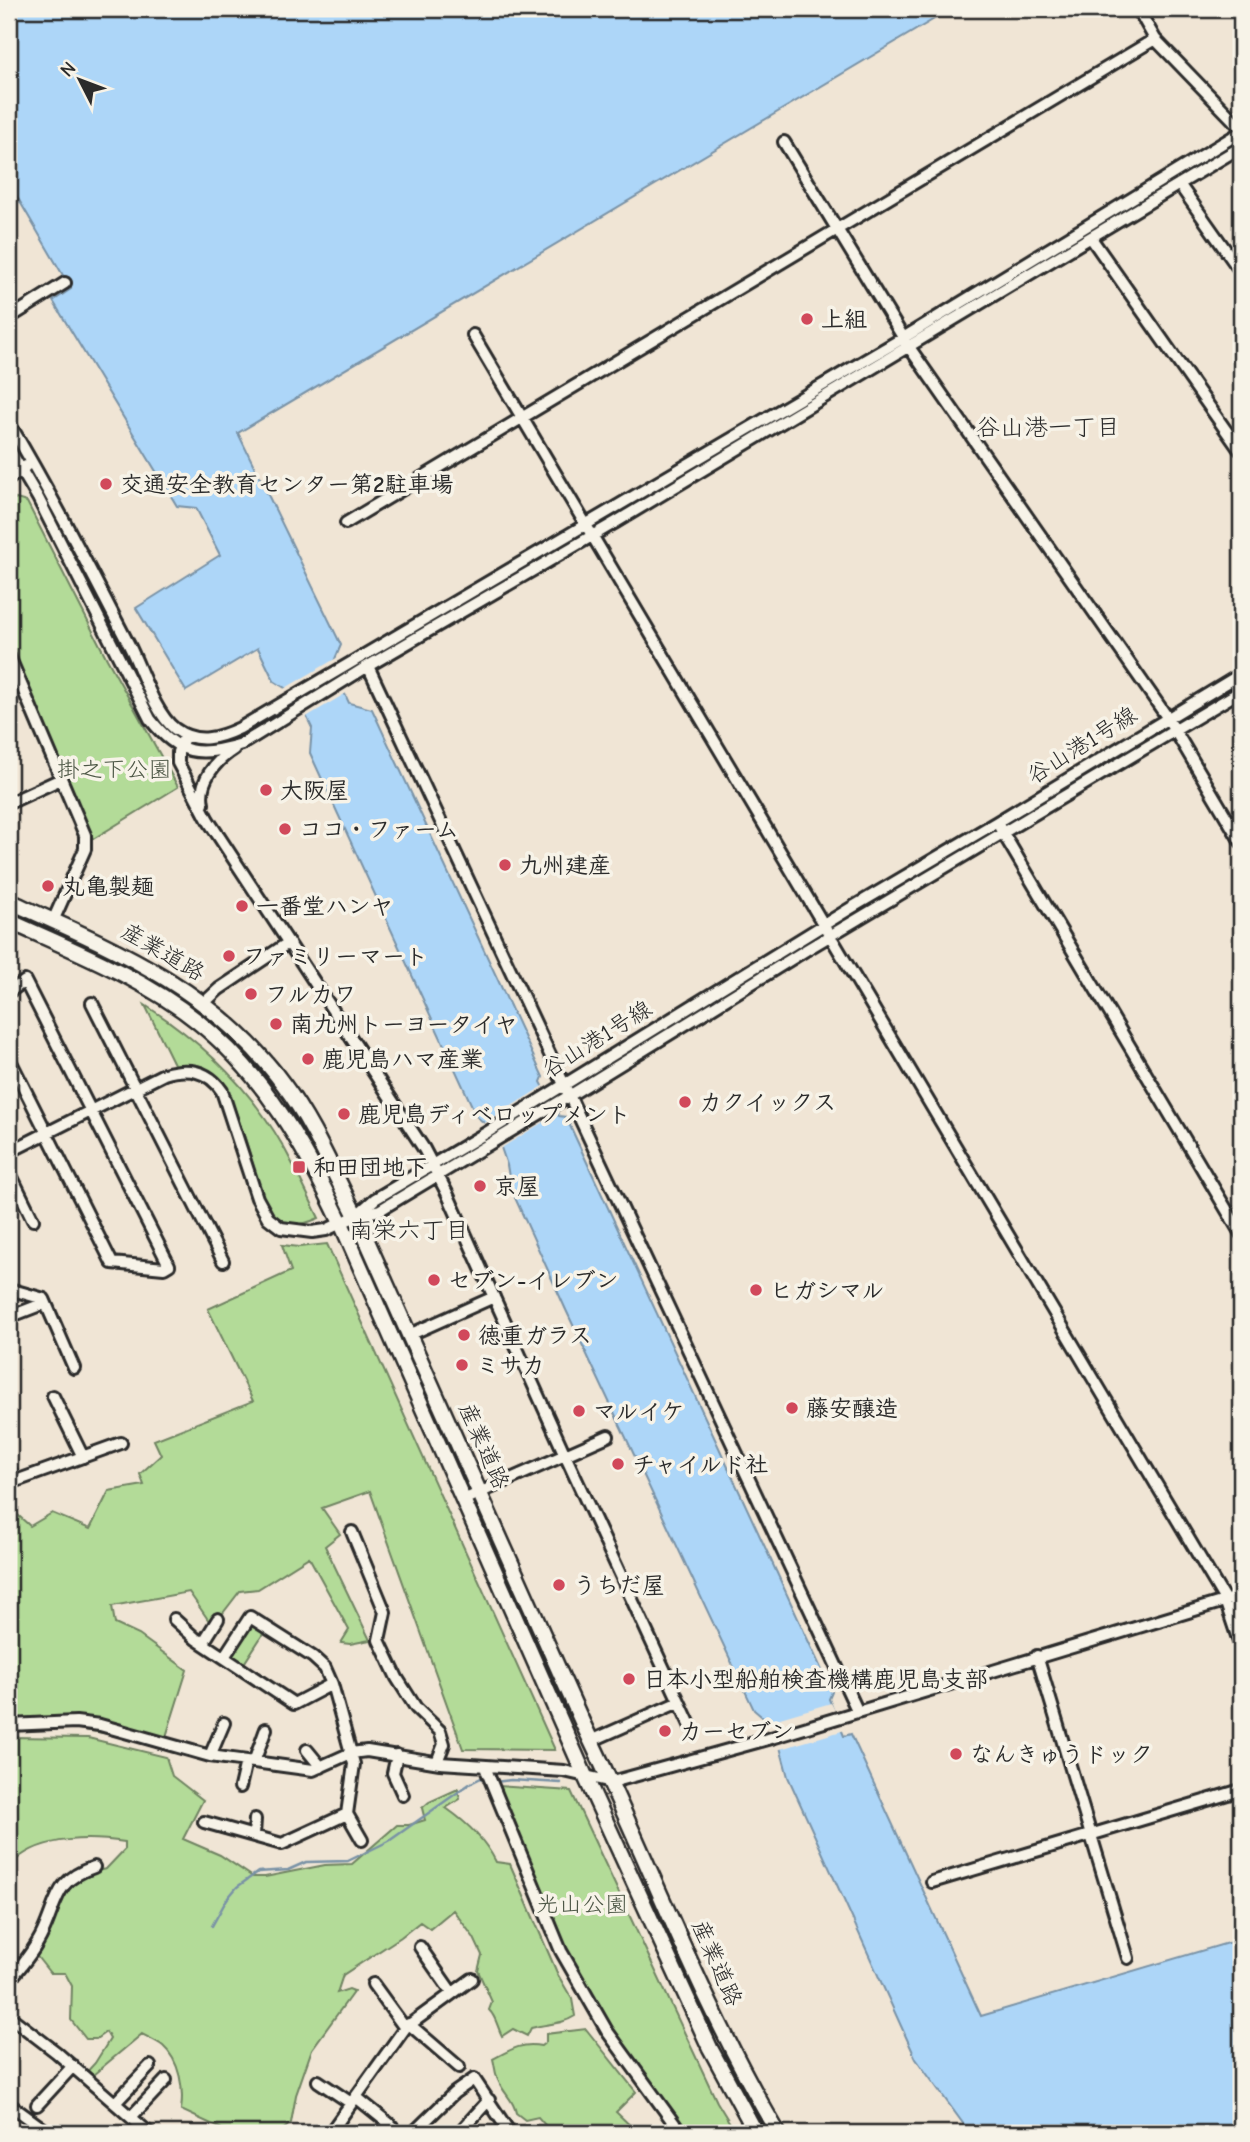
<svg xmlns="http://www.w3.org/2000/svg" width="1250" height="2142" viewBox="0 0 1250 2142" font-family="'Comic Neue','Klee One',sans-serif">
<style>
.green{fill:#b3db98;stroke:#6f8362;stroke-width:2}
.water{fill:#add6f8;stroke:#7992a6;stroke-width:2}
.pier{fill:#f0e5d5}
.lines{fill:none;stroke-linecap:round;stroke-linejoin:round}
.stream{stroke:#7992a6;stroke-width:2.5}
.minor-casing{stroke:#2b2b2b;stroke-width:16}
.major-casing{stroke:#2b2b2b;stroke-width:19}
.minor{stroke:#f7f3e8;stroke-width:10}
.major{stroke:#f7f3e8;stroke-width:14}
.poi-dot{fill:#d1495b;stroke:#f7f3e8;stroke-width:2.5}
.labels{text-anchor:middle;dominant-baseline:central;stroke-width:7;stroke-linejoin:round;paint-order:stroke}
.poi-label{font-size:23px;font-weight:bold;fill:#2b2b2b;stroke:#f7f3e8;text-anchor:start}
.street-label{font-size:23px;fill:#2b2b2b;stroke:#f7f3e8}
.park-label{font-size:23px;fill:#4d5746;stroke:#f7f3e8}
.neighbourhood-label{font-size:24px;fill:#2b2b2b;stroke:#f7f3e8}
</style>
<rect width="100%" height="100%" fill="#f0e5d5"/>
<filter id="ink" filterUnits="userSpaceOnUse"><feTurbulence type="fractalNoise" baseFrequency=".0143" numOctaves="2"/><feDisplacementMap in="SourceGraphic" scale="14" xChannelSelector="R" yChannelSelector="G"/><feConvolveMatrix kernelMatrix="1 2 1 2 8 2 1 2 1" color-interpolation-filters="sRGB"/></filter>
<g filter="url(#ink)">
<!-- green -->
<path class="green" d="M9,497l18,5 80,157 71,128 -85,52 -84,-199z
M145,1005c56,36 105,83 138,141 13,23 24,48 36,72 -23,10 -33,10 -51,-8 -16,-35 -30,-131 -67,-144 -8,-3 -19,-1 -27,-2z
M327,1244l228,506 -92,-1 -93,-258 -48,17 18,26 -15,12 45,94 -20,4 -9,-1 8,-13 -40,-73 -51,32 -18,2 -17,22 -14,8 -20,-29 -77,14 3,18 24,11 48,35 -23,73 -85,-14 -70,-4v-218l21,19 22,-13 38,16 19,-38 35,-6 -4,-11 21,-19 -7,-15 99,-39 -45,-92 83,-38 -9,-26 17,2z
M254,1624l11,7 -22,34 -10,-7 -1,-5 19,-28z
M9,1737l79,1 78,19 6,19 31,24 -20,39 37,16 33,22h12l60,-12 27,-1 45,-39h12l16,-5 -3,-12 7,-6 29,-13 2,10 -14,9c20,14 39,31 50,54l14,2 48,111 14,24 3,17c-14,9 -27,7 -44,12l-4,8 -14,-7 -11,7c-5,-9 -5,-18 -13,-26l3,-8 -14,-31 4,-16 -8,-17 -21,-28 -23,19 -10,-7 -19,15 -58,38 -6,18 12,-4 5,2 -42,58 -16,46 -5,28 -12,10h-38l-19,-4 -41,-19c3,-21 -1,-49 -18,-64 -6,-5 -14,-8 -21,-12l-55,46 -4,-4 12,-13 15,-24 -4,-7 -10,7h-10l-15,-19 1,-34 -7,-13h-15l-19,-24 32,-60 28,-17 15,-3 19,-20v-7c-34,-5 -82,-6 -109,18l-7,-1z
M498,1786l73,5 146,311 19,31h-55l-75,-101 -58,-113z
M586,2029l50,63 -20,20 22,21h-86l-14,-16 -13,3 -9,-7c-2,-13 -12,-19 -17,-31 -4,-7 -4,-16 -6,-23 17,-9 29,-17 48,-13l5,-4v-8z"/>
<!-- water -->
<path class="water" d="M9,9h942l-713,424 103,212 -9,21 17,37 23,6 171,368 -2,5 18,34 7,1 266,575 -3,7 15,37 7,-2 130,282 260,-77v194h-271l-54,-74 -128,-282 -13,-49 -21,-18 -188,-400 -55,-121 -4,-24 -11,-32 -19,-16 -167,-364 2,-25 -16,-33 -22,-14 -16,-33 -72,43 -50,-83 84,-53 -24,-47 -19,-2 -124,-205 18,-12 -62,-106z"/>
<!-- pier -->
<path class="pier" d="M340,656l-4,9 12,27 -45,27 -10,-22 -11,-7z
M545,1085l13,28 -60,37 -5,-15 -10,-11z
M831,1703l14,27 -68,20 -5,-20 -9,-7z"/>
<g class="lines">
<!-- stream -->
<path class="stream" d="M495,1782l16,-2 50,3
M212,1926l15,-27 10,-12 21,-15 30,-2 18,-8 42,-1 41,-20 82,-58 10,-5 4,2"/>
<defs>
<path id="minor" d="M1138,9l17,30 86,89
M784,142l125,205 258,370 74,125
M1179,184l62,88
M1091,238l148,211 2,-1
M9,318l56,-35
M473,335l752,1265 16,48
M9,423c43,72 81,147 120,222 12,23 25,68 46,84 22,16 44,9 65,-1l663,-390 338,-206
M9,449l29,49 112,221c29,37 49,38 92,25l126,-78 248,-144 625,-375
M9,479l17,-13
M346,523l809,-484
M9,656l76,179v14l-32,72
M368,666l489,1044
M183,740l-5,12v11l30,57 216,329 23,44 118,262 126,272
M9,803l52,-24
M203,804c-5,-22 12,-43 31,-55
M1000,828l241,406
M9,992l16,-11 144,284 -5,3 -52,-5 -103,-205
M92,1003l131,258
M204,1003l15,-14 69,-46
M9,1152l155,-78c24,-7 44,-4 58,17l35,107 11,20 13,10 31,4 14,-2 30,-14 24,-6 189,-114 237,-146 435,-259
M9,1171l24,49
M358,1214l17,-15 111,-66 365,-225 146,-86 244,-148
M9,1289l35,10 30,69
M9,1317l36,-14
M409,1335l85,-38
M53,1396l30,61
M9,1468l7,13 105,-38
M463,1500l145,-64
M352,1532l33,80 -6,28 18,38 19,30 24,23 4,13 -7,18
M174,1619l22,20 98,65 38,-20 22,80 -7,50 -65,30 -78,-22
M203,1643l15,-24
M1037,1656l91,302
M224,1657l26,-40 63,40 12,11 7,16
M9,1725l67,-3 24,3 110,31 103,14 38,-17 16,-2 73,12 124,8 48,11 156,-43 473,-143
M591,1741l88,-39
M307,1750l14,17
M397,1755l-4,18 10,22
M210,1756l14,-33
M254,1762l12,-33
M485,1767l76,184 46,80 74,102
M240,1787l6,-26
M347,1814l15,26
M254,1835l1,-16
M932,1882l309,-92
M420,1947l32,46
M9,1981c12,-15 26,-31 34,-49 15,-33 12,-52 51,-65
M373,1984l32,44
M9,2016l47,36 93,81
M409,2024l50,43
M318,2081l33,22
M356,2097l36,29
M115,2103l35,-37
M9,2104l40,29
M37,2105l36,-39
M131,2117l35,-37
M330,2133l75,-105 67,-49
M413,2133l41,-40 20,-14 36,54
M459,2133l30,-33"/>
<path id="major" d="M9,901c105,47 205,88 275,184 30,40 49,87 72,131l227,508c66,136 118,279 195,409
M9,921c63,29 133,56 188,100 67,53 108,126 144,202l244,553 125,272 46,85"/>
</defs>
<!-- minor casing -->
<use href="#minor" class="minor-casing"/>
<!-- major casing -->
<use href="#major" class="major-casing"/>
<!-- minor -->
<use href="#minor" class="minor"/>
<!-- major -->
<use href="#major" class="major"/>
</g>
</g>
<!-- markers -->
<g class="poi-dot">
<circle cx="807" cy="319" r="7"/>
<circle cx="106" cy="484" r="7"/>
<circle cx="266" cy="790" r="7"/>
<circle cx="285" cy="829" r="7"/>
<circle cx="505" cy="865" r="7"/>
<circle cx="48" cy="886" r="7"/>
<circle cx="242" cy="906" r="7"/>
<circle cx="229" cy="956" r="7"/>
<circle cx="251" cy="994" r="7"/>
<circle cx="276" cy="1024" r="7"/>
<circle cx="308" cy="1059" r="7"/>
<circle cx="685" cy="1102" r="7"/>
<circle cx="344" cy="1114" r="7"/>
<rect x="292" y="1160" width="14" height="14" rx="3.5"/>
<circle cx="480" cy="1186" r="7"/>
<circle cx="434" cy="1280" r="7"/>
<circle cx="756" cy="1290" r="7"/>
<circle cx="464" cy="1335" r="7"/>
<circle cx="462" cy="1365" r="7"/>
<circle cx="792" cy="1408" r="7"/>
<circle cx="579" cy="1411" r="7"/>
<circle cx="618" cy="1464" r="7"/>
<circle cx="559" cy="1585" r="7"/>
<circle cx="629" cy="1679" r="7"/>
<circle cx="665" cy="1731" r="7"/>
<circle cx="956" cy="1754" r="7"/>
</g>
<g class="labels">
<!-- poi labels -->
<g class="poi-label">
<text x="821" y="319">上組</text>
<text x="120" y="484">交通安全教育センター第2駐車場</text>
<text x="280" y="790">大阪屋</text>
<text x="299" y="829">ココ・ファーム</text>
<text x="519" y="865">九州建産</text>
<text x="62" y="886">丸亀製麺</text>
<text x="256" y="906">一番堂ハンヤ</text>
<text x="243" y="956">ファミリーマート</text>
<text x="265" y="994">フルカワ</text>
<text x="290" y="1024">南九州トーヨータイヤ</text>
<text x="322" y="1059">鹿児島ハマ産業</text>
<text x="699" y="1102">カクイックス</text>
<text x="358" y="1114">鹿児島ディベロップメント</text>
<text x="313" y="1167">和田団地下</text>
<text x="494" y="1186">京屋</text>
<text x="448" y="1280">セブン-イレブン</text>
<text x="770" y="1290">ヒガシマル</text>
<text x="478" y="1335">徳重ガラス</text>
<text x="476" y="1365">ミサカ</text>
<text x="806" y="1408">藤安醸造</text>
<text x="593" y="1411">マルイケ</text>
<text x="632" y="1464">チャイルド社</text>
<text x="573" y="1585">うちだ屋</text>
<text x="643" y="1679">日本小型船舶検査機構鹿児島支部</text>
<text x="679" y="1731">カーセブン</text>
<text x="970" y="1754">なんきゅうドック</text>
</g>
<!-- street labels -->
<g class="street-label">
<text transform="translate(1082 745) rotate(-32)">谷山港1号線</text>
<text transform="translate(163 952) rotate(30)">産業道路</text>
<text transform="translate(597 1039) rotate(-32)">谷山港1号線</text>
<text transform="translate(484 1446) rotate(66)">産業道路</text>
<text transform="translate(717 1963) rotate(66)">産業道路</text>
</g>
<!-- park labels -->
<g class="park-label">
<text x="114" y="769">掛之下公園</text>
<text x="582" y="1904">光山公園</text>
</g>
<!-- neighbourhood labels -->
<g class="neighbourhood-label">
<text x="1048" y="427">谷山港一丁目</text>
<text x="409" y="1230">南栄六丁目</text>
</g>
</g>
<!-- margin -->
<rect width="1250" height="2142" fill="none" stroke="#f7f3e8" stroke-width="35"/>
<rect x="18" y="18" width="1215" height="2107" fill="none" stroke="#2b2b2b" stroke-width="2.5" filter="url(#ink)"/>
<!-- north arrow -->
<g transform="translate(80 80) rotate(312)" stroke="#f7f3e8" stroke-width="5" paint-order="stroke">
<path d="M0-5L12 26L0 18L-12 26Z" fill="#2b2b2b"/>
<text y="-10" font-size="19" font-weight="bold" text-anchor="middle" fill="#2b2b2b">N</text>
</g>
</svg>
